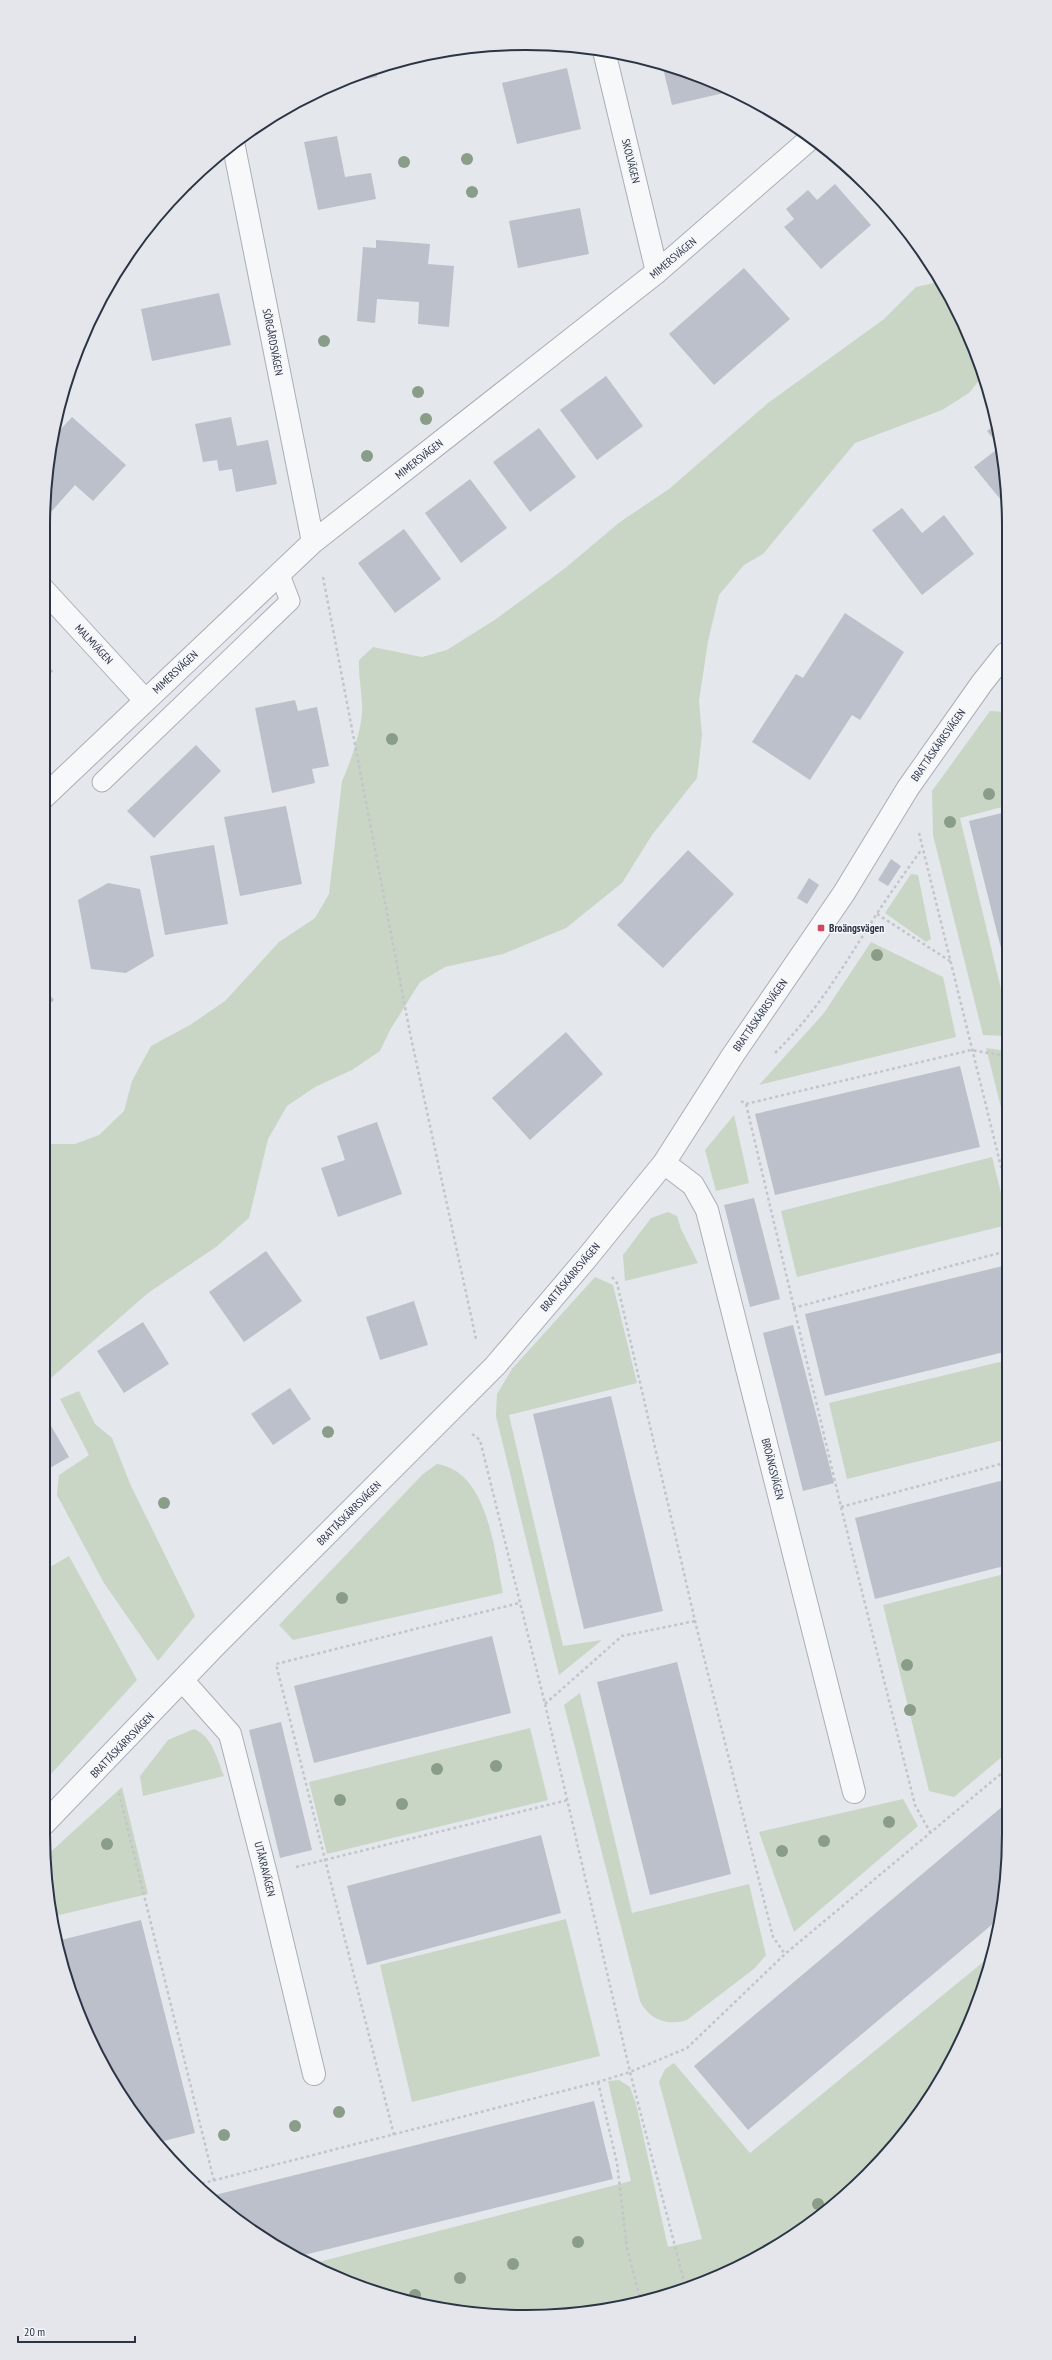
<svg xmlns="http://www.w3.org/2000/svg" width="1052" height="2360" viewBox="0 0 1052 2360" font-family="'PT Sans Narrow',sans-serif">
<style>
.green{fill:#c9d6c5}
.building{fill:#bbc0ca}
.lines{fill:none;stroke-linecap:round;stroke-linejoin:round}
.lane-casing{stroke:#a9aeb7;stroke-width:21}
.street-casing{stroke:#a9aeb7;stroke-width:24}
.path{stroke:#c2c5cb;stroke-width:2.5;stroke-dasharray:3 3;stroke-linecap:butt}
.lane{stroke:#f7f8fa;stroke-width:19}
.street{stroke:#f7f8fa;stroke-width:22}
.tree{fill:#899d89}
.poi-dot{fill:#d1495b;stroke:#f4f6f9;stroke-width:1.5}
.labels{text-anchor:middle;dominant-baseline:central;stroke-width:3;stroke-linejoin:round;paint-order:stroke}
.street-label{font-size:11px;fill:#2b3445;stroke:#f4f6f9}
.poi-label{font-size:11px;font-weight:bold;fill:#2b3445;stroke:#f4f6f9;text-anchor:start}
.rim{fill:none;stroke:#2b3445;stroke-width:2}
</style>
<rect width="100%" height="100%" fill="#e4e7ec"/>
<!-- green -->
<path class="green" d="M938,282l34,59 10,36 -13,16 -27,17 -87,33 -92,111 -19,11 -25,30 -11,46 -9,60 3,34 -5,43 -45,57 -30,48 -56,45 -63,26 -58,13 -25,15 -30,48 -10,21 -28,19 -37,17 -28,19 -19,33 -19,79 -33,29 -68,46 -105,92v-241h32l24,-9 25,-24 8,-30 19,-35 39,-21 35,-24 54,-59 36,-24 14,-24 13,-113c8,-17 19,-50 20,-68 1,-18 -4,-35 -3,-53l14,-13 49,10 25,-7 49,-31 68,-50 56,-47 49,-33 99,-86 116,-84 32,-32z
M990,711l16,1v94l-46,12 46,192 1,26 -24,-1 -50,-200 -1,-44z
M911,874l7,1 13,64 -5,3 -41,-29z
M871,942l72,35 13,60 -197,48 65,-72z
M986,1048l21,3v80z
M734,1115l15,68 -33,8 -11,-41z
M992,1157l15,60v8l-210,52 -16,-66z
M668,1212l9,4 4,13 17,34 -73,18 -2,-26 28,-37z
M595,1277l18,8 24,98 -128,32 54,231 39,-6 -43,35 -63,-259 1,-22 15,-25z
M1008,1360v79l-161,40 -18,-76z
M79,1391l16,33 17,14 19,48 64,130 -37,45 -54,-78 -47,-88 2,-20 30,-20 -29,-56z
M437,1464c52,8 57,88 66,129l-210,47 -14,-15 144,-151z
M69,1556l68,124 -86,94 -8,-2v-201z
M1008,1573l1,178 -55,46 -25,-6 -46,-186z
M580,1693l52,220 117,-29 17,71 -11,13 -68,52c-19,6 -38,0 -47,-19l-76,-296z
M530,1728l18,72 -221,54 -18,-72z
M194,1729c19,8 23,30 30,47l-81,20 -3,-20 28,-36z
M122,1787l26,107 -97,23 -6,-60z
M903,1799l15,27 -124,106 -35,-100z
M566,1919l34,137 -188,46 -32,-137z
M993,1954c-67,250 -306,398 -561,354 -43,-8 -82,-26 -121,-44l320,-83 -23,-100 11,-1 11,7 6,17 32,143 34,-8 -43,-157 6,-13 9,-6 76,90z"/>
<!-- building -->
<path class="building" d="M662,64l19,5 47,23 -56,13z
M567,68l14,61 -64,15 -15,-61z
M376,69l1,8 -41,8v-1z
M337,136l8,41 26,-4 5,26 -58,11 -14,-68z
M190,182l2,8 -14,3z
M835,184l36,41 -50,44 -37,-42 10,-8 -8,-10 22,-19 9,10z
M580,208l9,46 -71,14 -9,-47z
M376,240l54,4 -2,20 26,2 -5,61 -31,-3 1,-22 -42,-3 -2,24 -18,-2 6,-74 13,1z
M744,268l46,51 -76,66 -45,-51z
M219,293l12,52 -79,16 -11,-52z
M606,376l37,50 -46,34 -37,-50z
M72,417l54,48 -33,36 -18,-16 -24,27 -6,-5 6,-67z
M231,417l6,29 31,-6 9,44 -41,8 -4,-23 -13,2 -2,-11 -14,2 -8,-38z
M995,425l10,38v42l-31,-38 26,-20 -13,-16z
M539,428l37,49 -46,35 -37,-50z
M470,479l37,49 -46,35 -36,-50z
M902,508l20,25 22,-18 30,39 -52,41 -50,-65z
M404,529l37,50 -46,34 -37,-50z
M845,613l59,39 -44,68 -8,-5 -42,65 -58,-38 44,-68 7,4z
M43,661l10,10 -10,11z
M295,700l3,11 19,-4 12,59 -17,3 3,14 -43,10 -17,-85z
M196,745l25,26 -67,67 -27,-27z
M286,806l16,78 -62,12 -16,-79z
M1006,812v156l-37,-147z
M214,845l14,79 -63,11 -15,-79z
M688,850l46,44 -71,74 -46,-43z
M891,859l10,7 -13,20 -10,-6z
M809,878l10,7 -12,19 -10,-6z
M108,883l32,6 14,67 -28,17 -35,-4 -13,-69z
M43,987l11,13 -11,10z
M566,1032l37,42 -73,66 -38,-42z
M960,1066l20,81 -205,48 -20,-81z
M377,1122l25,72 -64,23 -17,-49 24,-8 -8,-24z
M754,1198l26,101 -30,8 -26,-102z
M266,1251l36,50 -58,41 -35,-50z
M1007,1265l1,86 -183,45 -20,-82z
M414,1301l14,44 -48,15 -14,-43z
M143,1322l26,42 -45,29 -27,-42z
M793,1325l41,158 -31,8 -40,-158z
M290,1388l21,31 -38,26 -22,-31z
M611,1396l52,215 -79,18 -51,-215z
M43,1412l26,45 -26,15z
M1008,1479v86l-133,34 -20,-81z
M492,1636l19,77 -197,50 -20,-77z
M677,1662l54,212 -81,21 -53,-213z
M281,1722l31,128 -32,8 -31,-128z
M1009,1801v33l-8,83 -253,213 -54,-64z
M541,1835l20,78 -194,52 -20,-79z
M141,1920l54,213 -39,10 -48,-67 -29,-64 -18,-72z
M594,2101l19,78 -317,78 -11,-5 -78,-55z"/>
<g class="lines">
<defs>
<path id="lane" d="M102,782l188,-181 -10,-26"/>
<path id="street" d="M604,51l53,221
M233,142l80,400
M43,589l102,111
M43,798l270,-256 344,-270 154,-134
M664,1163l29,22 14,25 147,582
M183,1681l47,53 36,140 48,200
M43,1825l173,-180 279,-279 91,-107 78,-96 69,-108 111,-162 64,-105 74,-105 23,-29"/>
</defs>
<!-- lane casing -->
<use href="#lane" class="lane-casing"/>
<!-- street casing -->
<use href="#street" class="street-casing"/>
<!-- path -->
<path class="path" d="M323,577l87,456 66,306
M1002,710l4,6
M919,833l88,358
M877,914l73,47
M775,1053c43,-42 69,-88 101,-138 15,-23 30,-44 46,-66
M741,1101l5,3 95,403 74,298 15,27
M746,1104l225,-54 36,6
M612,1277l5,6 78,338 78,316 12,17
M793,1308l214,-57
M472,1434l8,6 65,264 85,368 56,217
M841,1507l167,-45
M545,1704l77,-68 73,-15
M119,1793l95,388
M46,1862l7,-6
M296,1867l272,-67
M598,2082l19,81 10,85 14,54
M394,2135l-118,-471 243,-61
M196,2185l402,-103 32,-10 57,-24 98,-94 224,-187"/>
<!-- lane -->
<use href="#lane" class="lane"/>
<!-- street -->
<use href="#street" class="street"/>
</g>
<!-- trees -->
<g class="tree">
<circle cx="467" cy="159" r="6"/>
<circle cx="404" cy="162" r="6"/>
<circle cx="472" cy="192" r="6"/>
<circle cx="324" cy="341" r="6"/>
<circle cx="418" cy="392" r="6"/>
<circle cx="426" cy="419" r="6"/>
<circle cx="367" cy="456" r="6"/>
<circle cx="392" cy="739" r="6"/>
<circle cx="989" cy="794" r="6"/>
<circle cx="950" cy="822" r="6"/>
<circle cx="877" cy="955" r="6"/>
<circle cx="328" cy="1432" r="6"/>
<circle cx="164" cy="1503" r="6"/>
<circle cx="342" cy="1598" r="6"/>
<circle cx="907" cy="1665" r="6"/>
<circle cx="910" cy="1710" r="6"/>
<circle cx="496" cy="1766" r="6"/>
<circle cx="437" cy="1769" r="6"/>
<circle cx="340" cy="1800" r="6"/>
<circle cx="402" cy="1804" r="6"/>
<circle cx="889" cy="1822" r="6"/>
<circle cx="824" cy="1841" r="6"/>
<circle cx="107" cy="1844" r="6"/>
<circle cx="782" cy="1851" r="6"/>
<circle cx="339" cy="2112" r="6"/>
<circle cx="295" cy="2126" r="6"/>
<circle cx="224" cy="2135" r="6"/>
<circle cx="818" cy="2204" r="6"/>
<circle cx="578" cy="2242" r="6"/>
<circle cx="513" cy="2264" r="6"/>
<circle cx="460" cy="2278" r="6"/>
<circle cx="415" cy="2295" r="6"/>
</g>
<!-- markers -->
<rect class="poi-dot" x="817" y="924" width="8" height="8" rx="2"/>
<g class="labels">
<!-- street labels -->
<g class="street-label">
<text transform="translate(631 161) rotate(76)">SKOLVÄGEN</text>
<text transform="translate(673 258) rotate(-40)">MIMERSVÄGEN</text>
<text transform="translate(273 342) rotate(79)">SÖRGÅRDSVÄGEN</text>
<text transform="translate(419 459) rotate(-38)">MIMERSVÄGEN</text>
<text transform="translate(94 644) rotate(47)">MALMVÄGEN</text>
<text transform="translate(175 672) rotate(-43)">MIMERSVÄGEN</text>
<text transform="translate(938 745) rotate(-55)">BRATTÅSKÄRRSVÄGEN</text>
<text transform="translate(760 1015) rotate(-55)">BRATTÅSKÄRRSVÄGEN</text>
<text transform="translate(570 1277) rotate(-50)">BRATTÅSKÄRRSVÄGEN</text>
<text transform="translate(773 1469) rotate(76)">BROÄNGSVÄGEN</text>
<text transform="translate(349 1513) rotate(-45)">BRATTÅSKÄRRSVÄGEN</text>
<text transform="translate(122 1745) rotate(-46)">BRATTÅSKÄRRSVÄGEN</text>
<text transform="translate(265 1869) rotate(76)">UTÅKRAVÄGEN</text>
</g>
<!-- poi labels -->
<g class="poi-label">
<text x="829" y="928">Broängsvägen</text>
</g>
</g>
<!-- crop -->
<path d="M0 0H1052V2360H0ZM526 50H526A476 476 0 0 1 1002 526V1834A476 476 0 0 1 526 2310H526A476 476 0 0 1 50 1834V526A476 476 0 0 1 526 50Z" fill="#e4e6eb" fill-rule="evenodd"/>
<path class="rim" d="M526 50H526A476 476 0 0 1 1002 526V1834A476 476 0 0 1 526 2310H526A476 476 0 0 1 50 1834V526A476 476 0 0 1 526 50Z"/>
<!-- scale -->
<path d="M18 2336v6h117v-6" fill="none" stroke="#2b3445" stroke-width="2"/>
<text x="24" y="2336" font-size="12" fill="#2b3445" stroke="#f4f6f9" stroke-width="3" paint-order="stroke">20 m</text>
</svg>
